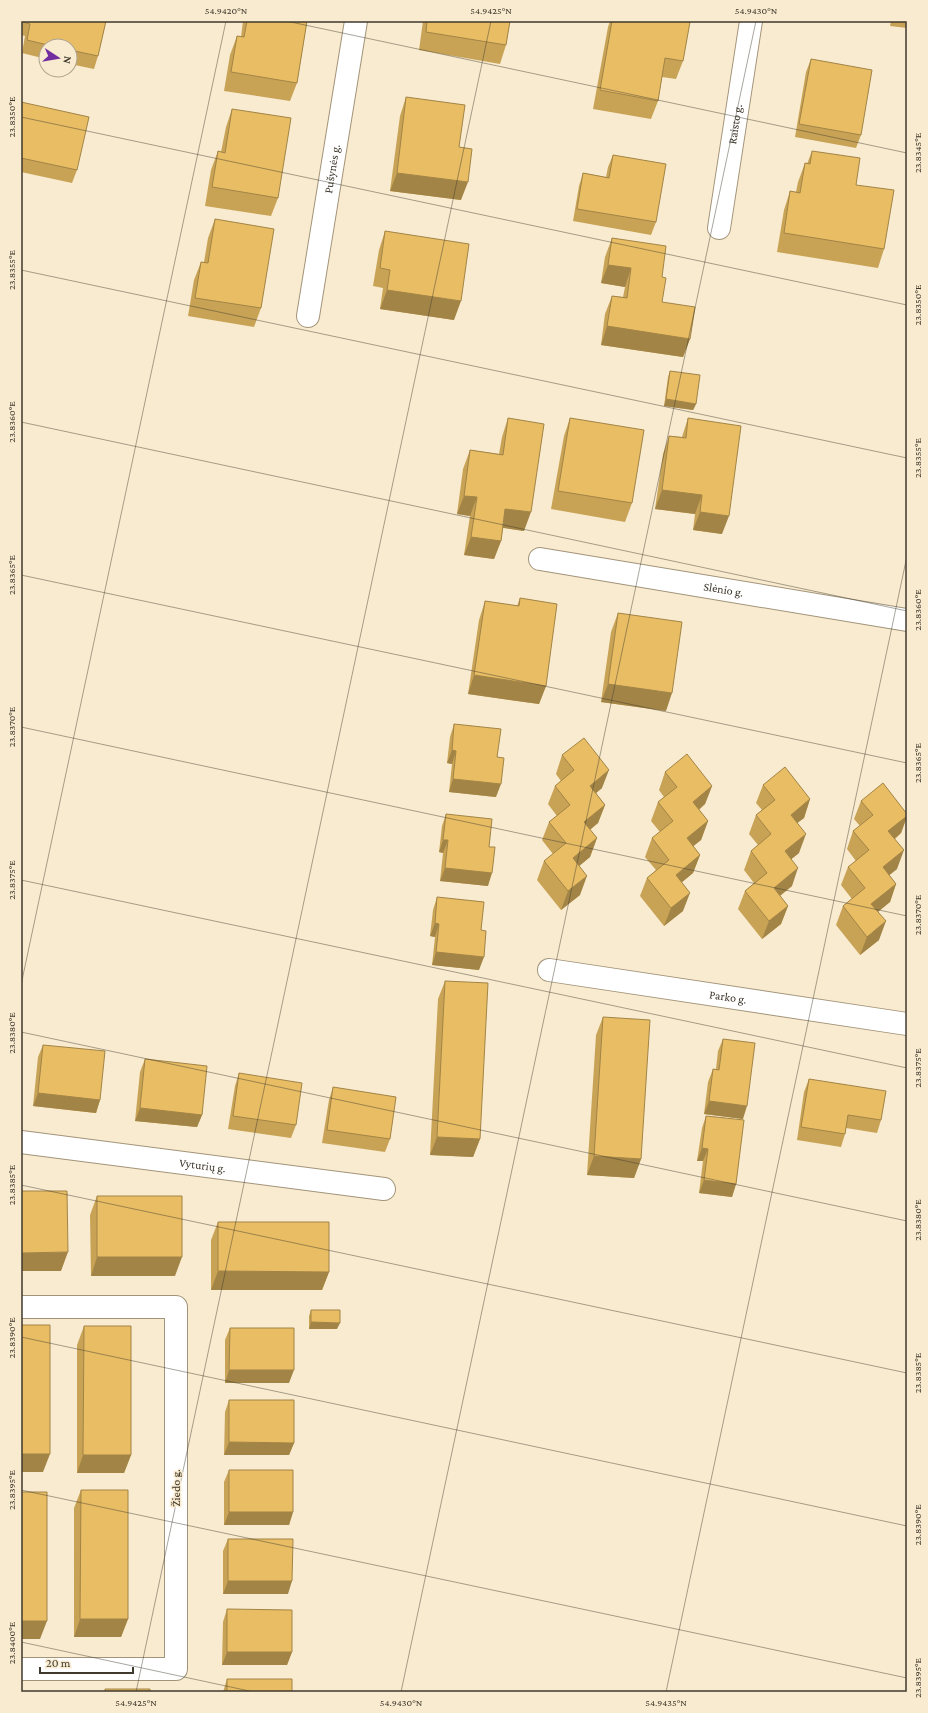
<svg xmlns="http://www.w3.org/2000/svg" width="928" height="1713" viewBox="0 0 928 1713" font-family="'Crimson Pro',serif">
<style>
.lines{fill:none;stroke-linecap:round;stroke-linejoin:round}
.minor-casing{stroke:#a2947a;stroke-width:24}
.minor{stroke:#fff;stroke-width:22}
.wall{fill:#c8a356}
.shaded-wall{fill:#a28446}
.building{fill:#e8bd64;stroke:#a28446}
.ticks{fill:none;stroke:#3f392e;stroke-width:1;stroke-opacity:0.45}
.labels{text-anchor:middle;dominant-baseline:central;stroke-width:3;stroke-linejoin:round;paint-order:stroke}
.street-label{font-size:12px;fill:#3f392e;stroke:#f9ebcf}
.neatline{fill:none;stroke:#3f392e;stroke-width:1.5}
.ticks-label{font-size:10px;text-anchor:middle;fill:#3f392e}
</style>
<rect width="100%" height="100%" fill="#f9ebcf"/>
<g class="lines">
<defs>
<g id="minor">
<path id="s1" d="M719,228l32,-207"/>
<path id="s2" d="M308,316l48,-295"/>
<path id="s3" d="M540,559l367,61"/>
<path id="s4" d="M549,970l358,54"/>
<path id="s5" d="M21,1142l363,47"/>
<path d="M21,1307h155v362h-155"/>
</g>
</defs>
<!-- minor casing -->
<use href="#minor" class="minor-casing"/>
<!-- minor -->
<use href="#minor" class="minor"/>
</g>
<!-- wall -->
<path class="wall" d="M21,21h85l-8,35 -4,13 -24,-5v-18h-24v13l-24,-6 3,-17 -4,-1z
M243,21h64l-10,62 -7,18 -66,-10 6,-36 7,-19 4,1z
M423,21h87l-4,24 -6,19 -81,-14z
M610,21h76l-3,40 -7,18 -14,-2 -4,24 -7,18 -58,-10 15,-82z
M891,21h16v7l-17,-2z
M811,59l50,76 -5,13 -61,-11 11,-65z
M406,97l53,50 2,53 -71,-9 10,-75z
M21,102l56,68 -5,13 -51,-11z
M232,109l46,89 -7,18 -66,-10 6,-36 7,-19 3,1 5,-25z
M812,151l44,34 28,64 -6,19 -101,-16 7,-42 6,-19 6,1 2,-10 7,-19 2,1z
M613,155l43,67 -5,13 -78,-14 6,-35 4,-13 23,4 2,-10z
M215,219l46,89 -7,19 -66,-11 6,-36 7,-18h3l4,-24z
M385,231l69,89 -74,-11 3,-21 -10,-2 6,-36z
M612,238l50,39v25l28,37 -7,18 -82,-12 4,-31 7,-18 11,1 2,-10 -24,-4 4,-26z
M670,371l26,33 -3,6 -29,-4 4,-29z
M508,418l16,113 -21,-3 -2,13 -7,18 -30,-4 6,-39 -13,-2 6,-45 7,-19 29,4 3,-17z
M570,418l62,85 -7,19 -74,-13 13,-73z
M688,418l34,116 -29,-4 2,-16 -40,-5 8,-55 6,-18 13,1z
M520,598l26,88 -7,18 -71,-10 11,-74 6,-19 32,5z
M618,613l48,98 -65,-9 10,-70z
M454,724l43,33 -1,40 -47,-5 3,-28 -5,-1 3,-26z
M562,755l40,33 -6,5 9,12 -7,18 -8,7 7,8 -7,19 -11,9 1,29 -19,15 -24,-30 7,-19 9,-7 -11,-14 7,-18 8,-6 -9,-12 7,-18 6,-5 -5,-7z
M665,772l47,14 -7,18 -6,6 9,11 -7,19 -8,6 7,9 -7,18 -11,9 1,29 -19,15 -24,-30 7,-18 9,-8 -11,-13 7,-19 8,-6 -9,-11 7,-19 6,-5 -5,-7z
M763,785l47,14 -6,19 -7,5 2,30 -8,6 1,27 -12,10 8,10 -7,18 -19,15 -24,-30 7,-18 9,-8 -10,-13 7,-19 7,-6 -9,-11 7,-19 6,-5 -6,-7z
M861,801l46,13v3l-6,16 -6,6 2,30 -8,6 7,9 -6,18 -12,10 1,28 -19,15 -24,-30 7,-19 9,-7 -11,-14 7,-18 8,-6 -9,-12 6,-18 7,-5 -6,-7z
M446,814l43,33 -1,39 -48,-5 3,-28 -4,-1 3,-26z
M437,897l44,33 -2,40 -47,-5 3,-28 -5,-1 3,-26z
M445,981l35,158 -7,18 -43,-2 8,-156z
M603,1017l38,142 -7,19 -47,-3 9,-140z
M723,1039l20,80 -39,-5 4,-32 5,-13h3l2,-18z
M43,1045l57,55 -4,13 -63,-7 5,-49z
M145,1059l57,56 -5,12 -62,-6 5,-49z
M239,1073l57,52 -5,13 -63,-9 7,-43z
M809,1079l72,41 -4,13 -31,-5 -1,6 -4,13 -44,-7 7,-48z
M333,1087l57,52 -5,13 -63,-9 7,-43z
M706,1116l30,68 -4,13 -33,-4 4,-32h-6l5,-33z
M97,1196l78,80h-84l-1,-61z
M218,1222l111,50 -7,18h-111v-50z
M311,1310l26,19h-28v-13z
M84,1326l47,129 -7,18h-47v-128z
M230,1328l59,55h-64v-43z
M229,1400l65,43 -5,12h-65l1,-43z
M229,1470l64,42 -4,13h-65v-43z
M81,1490l47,129 -7,18h-47v-129z
M228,1539l60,55h-65v-43z
M227,1609l65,43 -5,13h-65l1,-43z
M227,1679l65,13h-69z"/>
<!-- shaded-wall -->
<path class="shaded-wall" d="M397,173l71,9 -7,18 -71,-9z
M608,265l23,3 -6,19 -24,-4z
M387,290l74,11 -7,19 -74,-11z
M607,326l83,13 -7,18 -82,-12z
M666,399l30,5 -3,6 -29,-4z
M662,490l40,5 -7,19 -40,-5z
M464,496l13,1 -7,19 -13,-2z
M505,509l26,3 -7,19 -25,-4z
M700,512l29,4 -7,18 -29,-4z
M471,537l30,4 -7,18 -30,-4z
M474,675l72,11 -7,18 -71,-10z
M608,684l64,9 -6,18 -65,-9z
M452,750l4,1 -4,13 -5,-1z
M609,770l-7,18 -19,16 7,-18z
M453,779l48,5 -5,13 -47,-5z
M712,786l-7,18 -19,16 7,-18z
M810,799l-6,19 -20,15 7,-18z
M605,805l-7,18 -21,17 7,-18z
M907,816l-6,17 -19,16 6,-18z
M708,821l-7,19 -21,17 7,-19z
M806,834l-7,19 -21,17 7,-19z
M597,838l-7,19 -24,20 7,-19z
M443,840h5l-5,13 -4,-1z
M904,850l-7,19 -21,17 7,-19z
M700,855l-7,18 -24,20 7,-18z
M445,868l47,5 -4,13 -48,-5z
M798,868l-6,18 -25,20 7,-18z
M587,876l-7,19 -19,15 7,-19z
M896,884l-6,18 -25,20 6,-18z
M690,893l-7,18 -19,15 7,-18z
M788,906l-7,18 -19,15 7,-18z
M886,921l-7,19 -19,15 7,-18z
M435,923l4,1 -4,13 -5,-1z
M436,952l48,5 -5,13 -47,-5z
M38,1093l62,7 -4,13 -63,-7z
M709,1101l38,5 -4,13 -39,-5z
M140,1108l62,7 -5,12 -62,-6z
M437,1137l43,2 -7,18 -43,-2z
M702,1148l6,1 -5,12h-6z
M594,1156l47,3 -7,19 -47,-3z
M704,1180l32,4 -4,13 -33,-4z
M68,1252l-7,19h-40v-18z
M97,1257h85l-7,19h-84z
M218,1271l111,1 -7,18h-111z
M311,1322l29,1 -3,6h-28z
M229,1370h65l-5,13h-64z
M229,1442l65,1 -5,12h-65z
M21,1454h29l-7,18h-22z
M83,1455h48l-7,18h-47z
M229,1512h64l-4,13h-65z
M228,1581h64l-4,13h-65z
M80,1619h48l-7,18h-47z
M21,1621h26l-7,18h-19z
M227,1652h65l-5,13h-65z"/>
<!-- building -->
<path class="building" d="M23,21h83l-8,35 -28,-6v-4h-18l-25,-6 3,-16 -7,-2z
M247,21h60l-10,62 -66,-11 6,-36 7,1z
M427,21h83l-4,24 -80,-13z
M612,21h74l4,1 -7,39 -18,-3 -7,43 -58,-11z
M811,59l61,11 -11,65 -62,-11z
M406,97l59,8 -6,42 13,2 -4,33 -71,-9z
M21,102l68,15 -12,53 -56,-12z
M232,109l59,9 -13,80 -66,-11 6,-36 7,2z
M812,151l48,7 -4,27 38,5 -10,59 -100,-16 6,-42 10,2 5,-30 5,1z
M613,155l53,9 -10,58 -79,-13 6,-36 26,5z
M215,219l59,10 -13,79 -66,-10 6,-36 7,1z
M385,231l84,13 -8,57 -74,-11 3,-20 -10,-2z
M612,238l54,8 -4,31 4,1 -4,24 33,5 -5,32 -83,-13 5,-30 15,2 4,-30 -23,-3z
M670,371l30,4 -4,29 -30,-5z
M508,418l36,6 -13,88 -26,-3 -4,32 -30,-4 6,-40 -13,-1 6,-46 33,5z
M570,418l74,12 -12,73 -74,-12z
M688,418l53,8 -12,90 -29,-4 2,-17 -40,-5 7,-54 17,2z
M520,598l37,6 -11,82 -72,-11 11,-74 34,5z
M618,613l64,9 -10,71 -64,-9z
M454,724l47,5 -4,28 7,1 -3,26 -48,-5 3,-28 -4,-1z
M584,738l25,32 -19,16 15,19 -21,17 13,16 -24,20 14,18 -19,15 -24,-30 22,-18 -17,-21 21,-17 -15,-19 19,-16 -12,-15z
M687,754l25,32 -19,16 15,19 -21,17 13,17 -24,20 14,18 -19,15 -24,-30 22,-18 -17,-22 21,-17 -15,-19 19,-15 -12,-15z
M785,767l25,32 -19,16 15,19 -21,17 13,17 -24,20 14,18 -19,15 -24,-30 22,-18 -16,-22 20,-17 -15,-19 19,-15 -12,-15z
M883,783l24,31v2l-19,15 16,19 -21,17 13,17 -25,20 15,17 -19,16 -24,-31 22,-18 -17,-21 21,-17 -16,-19 20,-16 -12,-14z
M446,814l46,5 -3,28h6l-3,26 -47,-5 3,-28h-5z
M437,897l47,5 -3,28 5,1 -2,26 -48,-5 3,-28 -4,-1z
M445,981l43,2 -8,156 -43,-2z
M603,1017l47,3 -9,139 -47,-3z
M723,1039l32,4 -8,63 -38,-5 4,-32 6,1z
M43,1045l62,6 -5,49 -62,-7z
M145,1059l62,7 -5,49 -62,-7z
M239,1073l63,10 -6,42 -63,-9z
M809,1079l77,12 -5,29 -33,-5 -3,19 -44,-7z
M333,1087l63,10 -6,42 -63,-9z
M706,1116l38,4 -8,64 -32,-4 4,-31 -6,-1z
M21,1191h46l1,61 -47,1z
M97,1196h85v61h-85z
M218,1222h111v50l-111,-1z
M311,1310h29v13l-29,-1z
M21,1325h29v129h-29z
M84,1326h47v129h-48z
M230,1328h64v42h-65z
M229,1400h65v43l-65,-1z
M229,1470h64v42h-64z
M81,1490h47v129h-48z
M21,1492h26v129h-26z
M228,1539h65l-1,42h-64z
M227,1609l65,1v42h-65z
M227,1679h65v13h-65z
M105,1689h45v3h-45z"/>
<!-- ticks -->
<path class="ticks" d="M286,21l621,132M21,117l886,188M21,270l886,188M21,422l886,189M21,575l886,188M21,727l886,189M21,880l886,188M21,985l205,-964M21,1032l886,189M21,1185l886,188M21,1337l886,189M21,1490l886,188M21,1642l233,50M136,1692l355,-1671M401,1692l355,-1671M666,1692l241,-1136"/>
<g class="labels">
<!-- street labels -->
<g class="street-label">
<text stroke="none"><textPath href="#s1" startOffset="105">Raisto g.</textPath></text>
<text stroke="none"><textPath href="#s2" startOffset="149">Pušynės g.</textPath></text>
<text stroke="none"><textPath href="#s3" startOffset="186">Slėnio g.</textPath></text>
<text stroke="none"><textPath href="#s4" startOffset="181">Parko g.</textPath></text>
<text stroke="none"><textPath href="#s5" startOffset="183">Vyturių g.</textPath></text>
<text transform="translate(176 1488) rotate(-90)">Žiedo g.</text>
</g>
</g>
<!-- border -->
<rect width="928" height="1713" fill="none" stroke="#f9ebcf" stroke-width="44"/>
<!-- north arrow -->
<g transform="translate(58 58) rotate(102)"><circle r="19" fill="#f9ebcf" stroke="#afa48f"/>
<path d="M0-3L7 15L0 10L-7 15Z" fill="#742da1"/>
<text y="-6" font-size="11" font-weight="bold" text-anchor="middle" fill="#3f392e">N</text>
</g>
<!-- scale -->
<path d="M40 1667v6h93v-6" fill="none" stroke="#3f392e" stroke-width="2"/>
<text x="46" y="1667" font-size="12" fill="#3f392e" stroke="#f9ebcf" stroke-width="3" paint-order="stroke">20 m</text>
<rect x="22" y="22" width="884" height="1669" class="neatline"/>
<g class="ticks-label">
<text x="226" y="14">54.9420°N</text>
<text x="491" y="14">54.9425°N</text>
<text x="756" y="14">54.9430°N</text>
<text transform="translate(11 117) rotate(-90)" y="4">23.8350°E</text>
<text transform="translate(917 153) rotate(-90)" y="4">23.8345°E</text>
<text transform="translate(11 270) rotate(-90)" y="4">23.8355°E</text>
<text transform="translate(917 305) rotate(-90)" y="4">23.8350°E</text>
<text transform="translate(11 422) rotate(-90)" y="4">23.8360°E</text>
<text transform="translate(917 458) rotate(-90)" y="4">23.8355°E</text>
<text transform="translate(11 575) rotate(-90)" y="4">23.8365°E</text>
<text transform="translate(917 610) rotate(-90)" y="4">23.8360°E</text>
<text transform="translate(11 727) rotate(-90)" y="4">23.8370°E</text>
<text transform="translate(917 763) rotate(-90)" y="4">23.8365°E</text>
<text transform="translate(11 880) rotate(-90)" y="4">23.8375°E</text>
<text transform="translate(917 915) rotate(-90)" y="4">23.8370°E</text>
<text transform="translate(11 1033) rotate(-90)" y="4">23.8380°E</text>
<text transform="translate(917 1068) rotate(-90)" y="4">23.8375°E</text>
<text transform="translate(11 1185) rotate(-90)" y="4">23.8385°E</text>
<text transform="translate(917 1220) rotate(-90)" y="4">23.8380°E</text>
<text transform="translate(11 1338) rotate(-90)" y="4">23.8390°E</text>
<text transform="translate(917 1373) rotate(-90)" y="4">23.8385°E</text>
<text transform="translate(11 1490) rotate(-90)" y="4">23.8395°E</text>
<text transform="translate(917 1525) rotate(-90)" y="4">23.8390°E</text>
<text transform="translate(11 1643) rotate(-90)" y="4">23.8400°E</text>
<text transform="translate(917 1678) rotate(-90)" y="4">23.8395°E</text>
<text x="136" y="1706">54.9425°N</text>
<text x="401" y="1706">54.9430°N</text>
<text x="666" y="1706">54.9435°N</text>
</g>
</svg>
